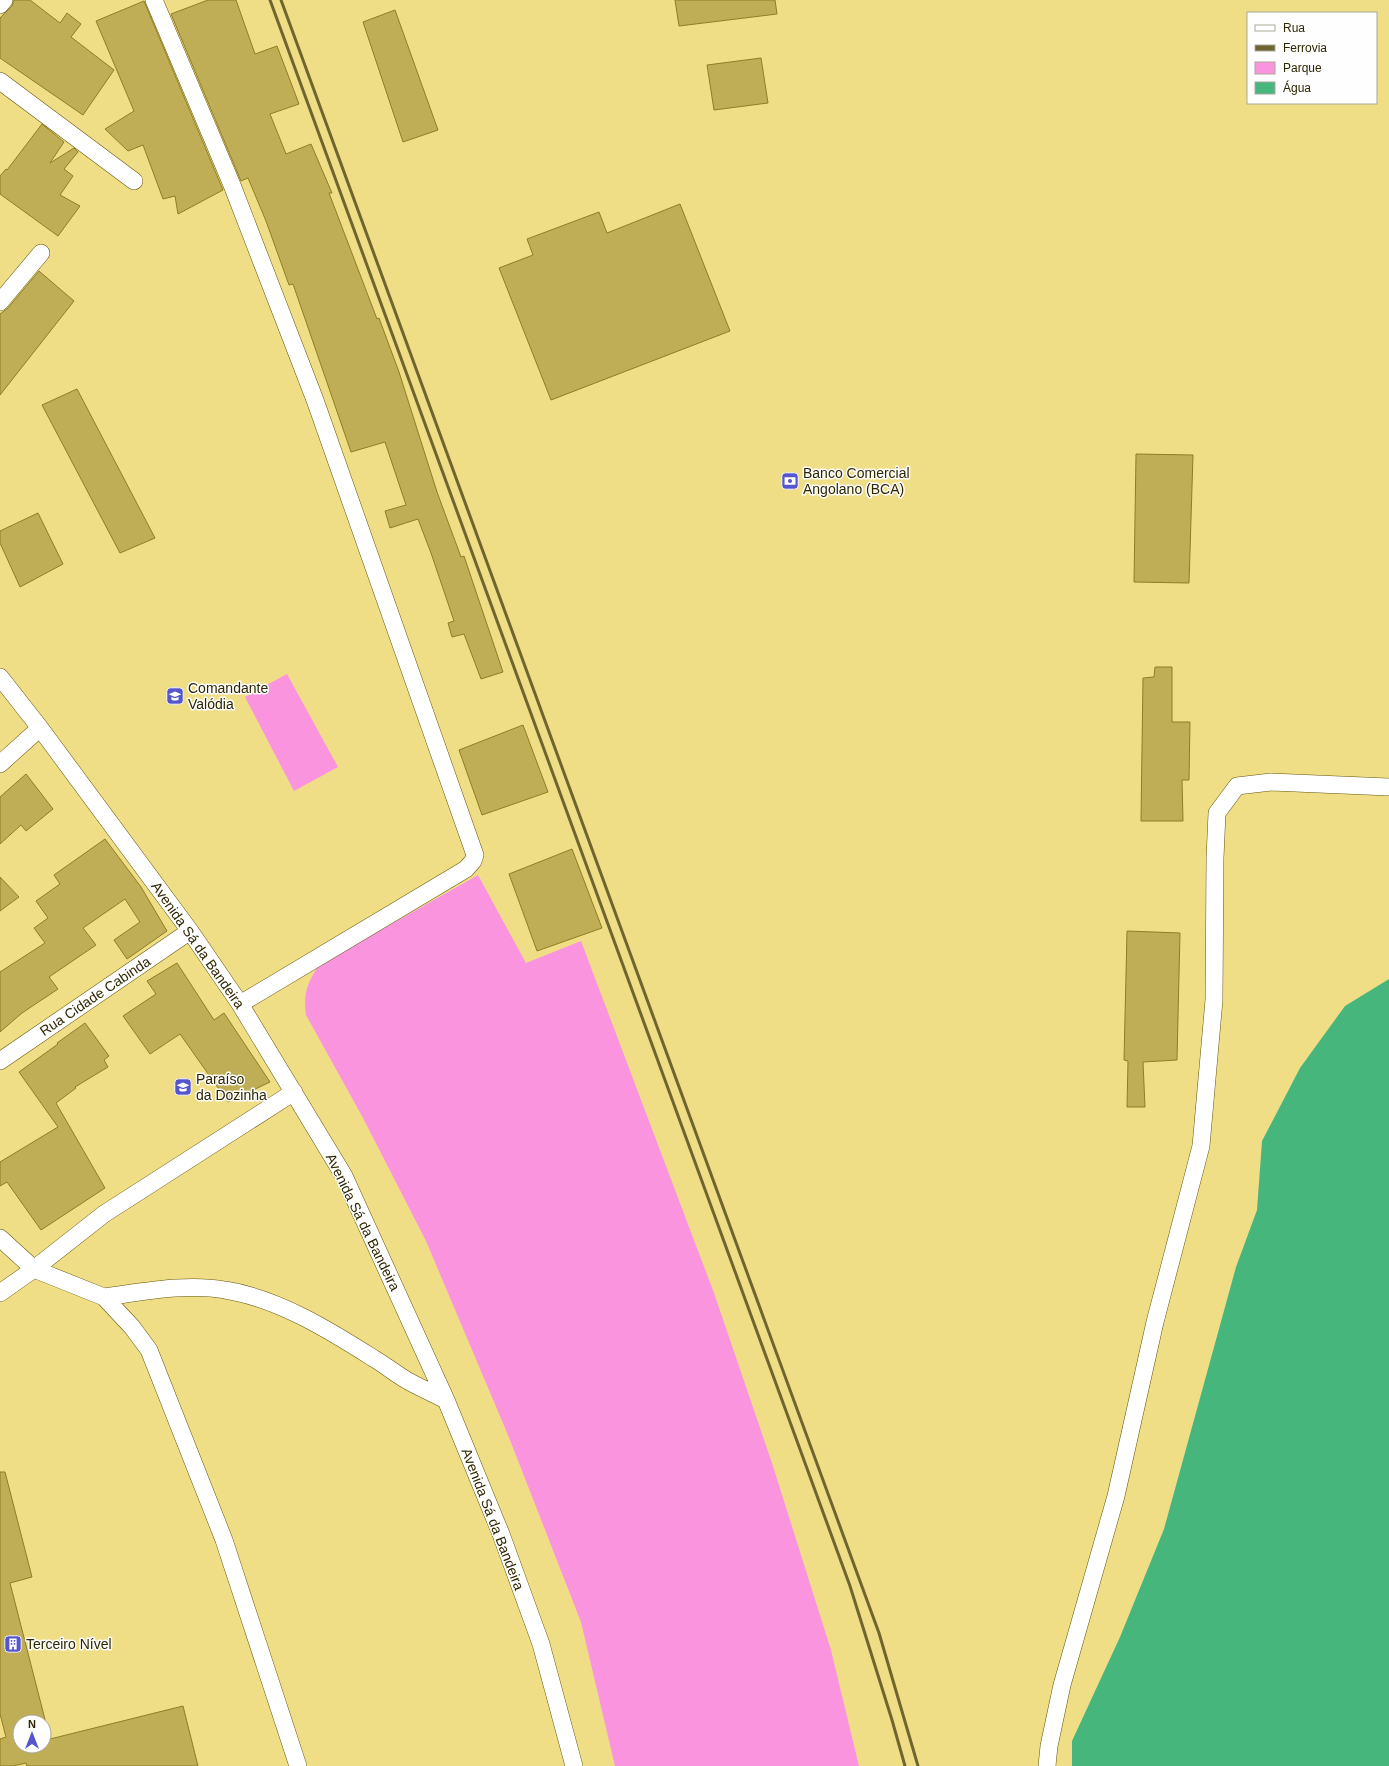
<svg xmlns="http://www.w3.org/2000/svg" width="1389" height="1766" viewBox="0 0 1389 1766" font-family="Helvetica,sans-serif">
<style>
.green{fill:#fa94df}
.water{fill:#47b67d}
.building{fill:#c0ae57;stroke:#8f7d21;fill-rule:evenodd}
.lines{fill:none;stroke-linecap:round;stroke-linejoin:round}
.street-casing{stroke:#63560d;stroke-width:18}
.street{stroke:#fff;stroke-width:17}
.rail{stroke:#6f652f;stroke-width:3}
.labels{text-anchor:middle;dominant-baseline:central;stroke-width:3;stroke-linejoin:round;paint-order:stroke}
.poi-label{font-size:14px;fill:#2d2601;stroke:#fefefe;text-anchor:start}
.street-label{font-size:14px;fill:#2d2601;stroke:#fefefe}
</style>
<rect width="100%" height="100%" fill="#f0de87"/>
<!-- green -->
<path class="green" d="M287,674l51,93 -44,24 -49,-94z
M478,875l48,88 55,-22 133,352 58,170 59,187 28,116h-244l-34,-144 -73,-187 -82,-194 -64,-125 -56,-101c-3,-22 1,-31 13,-50z"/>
<!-- water -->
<path class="water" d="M1389,979v787h-317v-25l48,-104 44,-108 72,-262 21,-57 5,-69 38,-73 45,-62z"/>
<!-- building -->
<path class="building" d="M14,0h16l30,23 7,-10 14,11 -10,13 43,33 -31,45 -83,-57v-40l12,-12z
M208,0h28l19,54 22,-8 22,58 -29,10 16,40 25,-10 21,49h-3l48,126 2,-1 20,54 38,120 24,65 3,-1 39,116 -22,7 -17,-45 -12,3 -4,-14 6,-2 -23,-68 -13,-34 -28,9 -5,-17 21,-6 -21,-63 -34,10 -58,-168 -4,1 -23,-64 -18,-43 -7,3 -70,-167z
M675,0h100l2,14 -98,12z
M144,1l79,189 -45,24 -3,-18 -12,3 -20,-54 -15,6 -23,-22 29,-18 -38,-90z
M395,10l43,120 -35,12 -40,-120z
M761,58l7,45 -54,7 -7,-45z
M42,124l22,18 -14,21 24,-15 4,4 -14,17 9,7 -13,19 20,11 -22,30 -58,-42v-18l6,-7 1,1z
M680,204l50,127 -179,69 -52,-132 34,-13 -6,-16 72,-27 8,21z
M39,271l35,30 -74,94v-81l8,-6z
M77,389l78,149 -35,15 -78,-148z
M1136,454l57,1 -4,128 -55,-1z
M38,513l25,51 -43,23 -20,-44v-12z
M1155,667h17v55h18l-1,58h-7l1,41h-42l2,-143 11,-1z
M523,725l25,67 -66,23 -23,-65z
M26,774l27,35 -27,22 -5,-6 -21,19v-47z
M105,839l36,48 26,44 -40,28 -13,-19 26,-18 -15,-23 -42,29 13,17 -47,32 9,12 -36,24 -22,19v-60l45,-29 -11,-15 14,-10 -12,-17 24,-17 -6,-9z
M572,849l30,79 -65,23 -28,-77z
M0,877l19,20 -19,14z
M1127,931l53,2 -3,127 -34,2 2,45h-18l1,-46 -4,-1z
M177,963l37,57 10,-7 46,69 -42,20 -48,-68 -30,20 -27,-38 33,-22 -9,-13z
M85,1023l24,33 -5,4 4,7 -33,20 1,1 -20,15 49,85 -64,42 -34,-48 -7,4v-24l58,-35 -39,-55 39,-28 -1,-1z
M0,1472h5l27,105 -22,6 40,156 133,-33 15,60h-171l-1,-3 -13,3h-13v-27l6,-2 -6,-23zM20,1722h24v24h-24z"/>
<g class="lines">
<defs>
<path id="street" d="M154,0l78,185 83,215 160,455 -2,6 -7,8 -226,135
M0,5l4,-5
M0,81l134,100
M0,302l41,-49
M0,677l40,51 150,203 50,73 104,172 102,224 55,134 40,110 33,122
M0,764l40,-36
M0,1061l190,-130
M0,1238l34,31 70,28 28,30 17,23 75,190 74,226
M0,1293l34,-24 70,-55 190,-122
M104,1297c39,-5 82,-14 121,-7 52,8 104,40 148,68 12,7 23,16 35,23 13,7 26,13 38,19
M1047,1766l2,-20 13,-61 54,-189 39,-174 46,-176 13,-146 1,-142 2,-45 20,-27 34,-4 118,5"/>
</defs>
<!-- street casing -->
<use href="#street" class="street-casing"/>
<!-- street -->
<use href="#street" class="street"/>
<!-- rail -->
<path class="rail" d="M270,0l580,1586 42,134 13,46
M281,0l598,1633 39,133"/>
</g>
<!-- icons -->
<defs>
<symbol id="bank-square" viewBox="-11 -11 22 22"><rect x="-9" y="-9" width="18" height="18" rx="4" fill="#5556cd" stroke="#fefefe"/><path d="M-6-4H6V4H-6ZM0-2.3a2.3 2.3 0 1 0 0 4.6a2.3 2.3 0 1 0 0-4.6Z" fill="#fff"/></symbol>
<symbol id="university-square" viewBox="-11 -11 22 22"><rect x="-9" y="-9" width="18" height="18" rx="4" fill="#5556cd" stroke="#fefefe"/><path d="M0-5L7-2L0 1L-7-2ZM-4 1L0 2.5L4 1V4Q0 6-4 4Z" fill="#fff"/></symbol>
<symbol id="school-square" viewBox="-11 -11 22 22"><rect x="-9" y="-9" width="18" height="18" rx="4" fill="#5556cd" stroke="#fefefe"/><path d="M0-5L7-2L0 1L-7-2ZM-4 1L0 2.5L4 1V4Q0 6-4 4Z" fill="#fff"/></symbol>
<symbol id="building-square" viewBox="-11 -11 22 22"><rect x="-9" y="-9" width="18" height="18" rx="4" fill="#5556cd" stroke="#fefefe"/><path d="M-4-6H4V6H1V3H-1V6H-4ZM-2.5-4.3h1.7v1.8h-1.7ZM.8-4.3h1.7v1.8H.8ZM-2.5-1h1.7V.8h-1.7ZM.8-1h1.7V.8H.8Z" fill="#fff"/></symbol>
</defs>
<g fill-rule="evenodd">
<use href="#bank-square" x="780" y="471" width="20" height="20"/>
<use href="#university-square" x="165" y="686" width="20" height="20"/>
<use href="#school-square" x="173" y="1077" width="20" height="20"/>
<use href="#building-square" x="3" y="1634" width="20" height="20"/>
</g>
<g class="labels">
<!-- poi labels -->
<g class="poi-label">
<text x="803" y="473">Banco Comercial<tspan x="803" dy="16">Angolano (BCA)</tspan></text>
<text x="188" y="688">Comandante<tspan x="188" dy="16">Valódia</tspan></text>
<text x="196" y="1079">Paraíso<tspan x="196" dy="16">da Dozinha</tspan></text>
<text x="26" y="1644">Terceiro Nível</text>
</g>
<!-- street labels -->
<g class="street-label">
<text transform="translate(198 945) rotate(55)">Avenida Sá da Bandeira</text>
<text transform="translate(95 996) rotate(-34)">Rua Cidade Cabinda</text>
<text transform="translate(363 1222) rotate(64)">Avenida Sá da Bandeira</text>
<text transform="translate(493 1519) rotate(69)">Avenida Sá da Bandeira</text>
</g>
</g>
<!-- legend -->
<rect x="1247" y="12" width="130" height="92" fill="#fefefe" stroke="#aaa899"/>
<rect x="1255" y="25" width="20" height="6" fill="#ffffff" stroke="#aaa899"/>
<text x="1283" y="32" font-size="12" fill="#2d2601">Rua</text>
<rect x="1255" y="45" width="20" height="6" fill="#6f652f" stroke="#aaa899"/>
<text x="1283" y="52" font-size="12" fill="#2d2601">Ferrovia</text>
<rect x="1255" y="62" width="20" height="12" fill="#fa94df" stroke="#aaa899"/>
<text x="1283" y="72" font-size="12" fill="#2d2601">Parque</text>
<rect x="1255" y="82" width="20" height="12" fill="#47b67d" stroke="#aaa899"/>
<text x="1283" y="92" font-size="12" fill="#2d2601">Água</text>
<!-- north arrow -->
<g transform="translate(32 1734)"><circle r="19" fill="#fefefe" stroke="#aaa899"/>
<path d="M0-3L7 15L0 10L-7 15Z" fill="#5556cd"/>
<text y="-6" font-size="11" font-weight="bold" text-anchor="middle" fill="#2d2601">N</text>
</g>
</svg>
